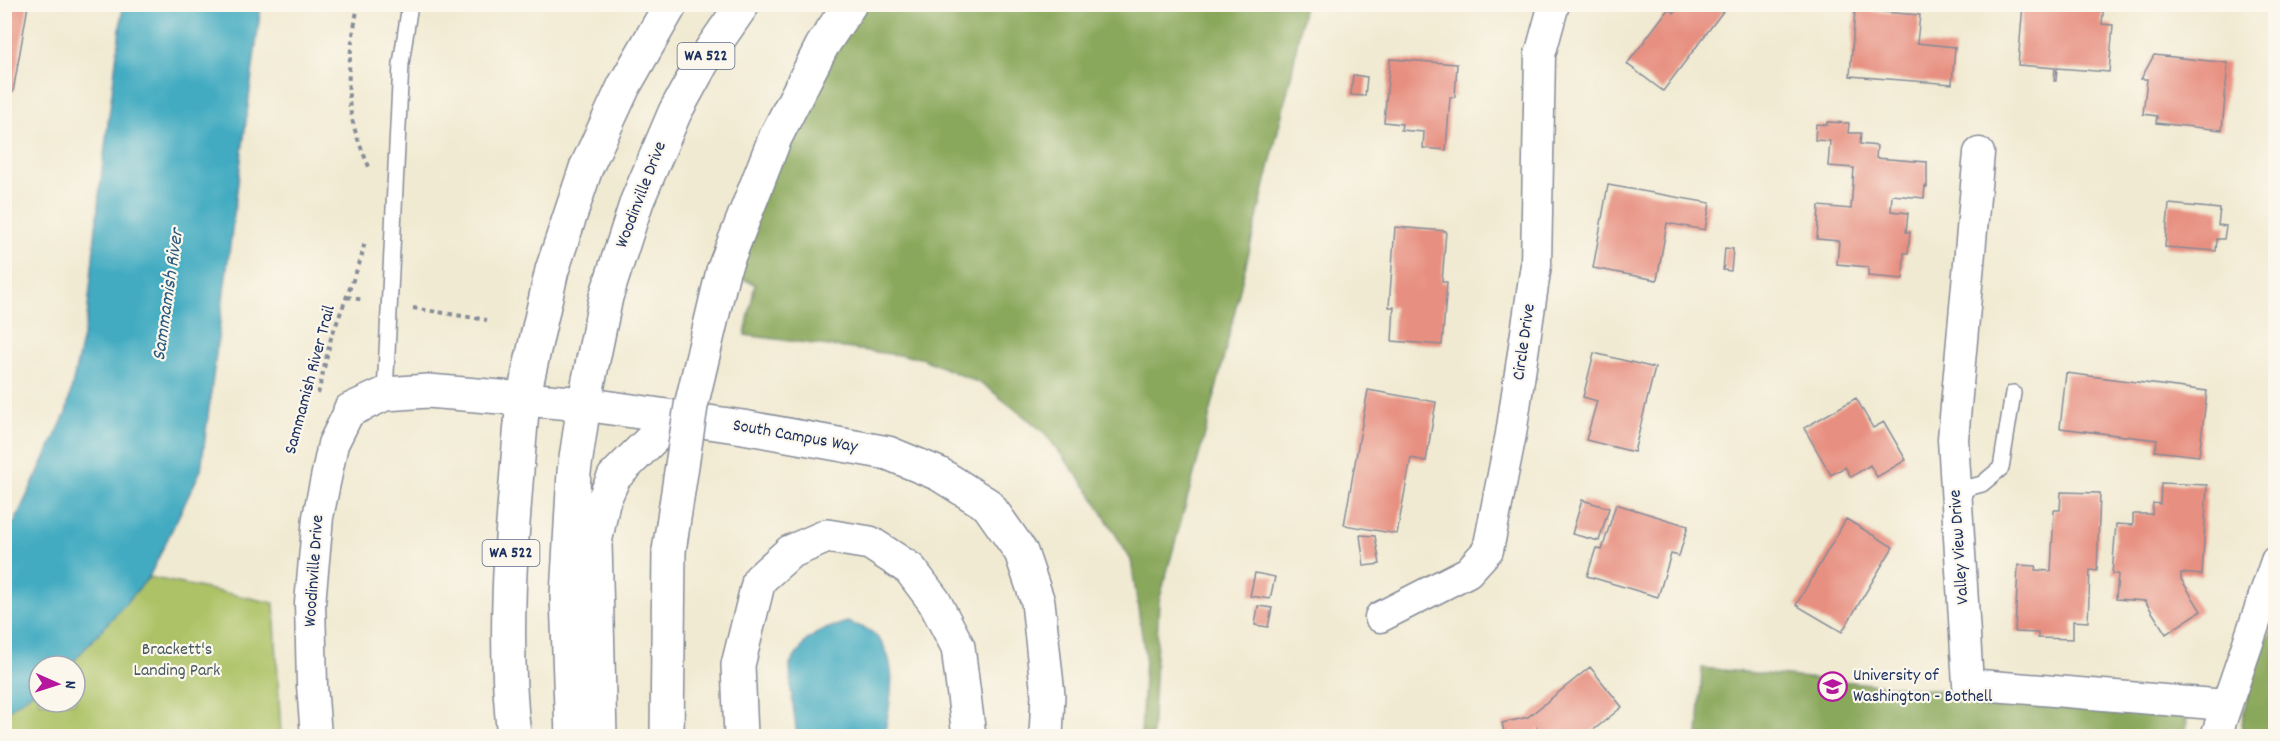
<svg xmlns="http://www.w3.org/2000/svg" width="2280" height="741" viewBox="0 0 2280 741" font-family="Dekko,sans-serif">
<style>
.green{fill:#adc266;stroke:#647862;stroke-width:1.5}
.forest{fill:#8aa85b;stroke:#526c5c;stroke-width:1.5}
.water{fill:#42abc1;stroke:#2e6d90;stroke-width:1.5}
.building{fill:#e78f80}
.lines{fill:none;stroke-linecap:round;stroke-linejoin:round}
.lane-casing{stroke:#868c98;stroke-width:18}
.street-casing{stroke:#868c98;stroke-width:33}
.secondary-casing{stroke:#868c98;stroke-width:36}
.primary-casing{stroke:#868c98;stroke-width:36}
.highway-casing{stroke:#868c98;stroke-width:36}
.path{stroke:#868c98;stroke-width:4;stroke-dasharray:4.5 4.5;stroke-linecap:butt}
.lane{stroke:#fff;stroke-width:15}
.street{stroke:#fff;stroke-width:30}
.secondary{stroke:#fff;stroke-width:33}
.primary{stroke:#fff;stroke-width:33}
.highway{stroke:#fff;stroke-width:33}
.highway-bridge-casing{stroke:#868c98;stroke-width:36;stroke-linecap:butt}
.highway-bridge{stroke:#fff;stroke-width:33}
.labels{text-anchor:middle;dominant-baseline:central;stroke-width:4.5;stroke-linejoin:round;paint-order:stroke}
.shield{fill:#fbf7ec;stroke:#5e6b89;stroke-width:1.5}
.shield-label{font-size:16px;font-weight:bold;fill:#1b2f5e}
.street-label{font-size:18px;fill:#1b2f5e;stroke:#fbf7ec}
.park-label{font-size:18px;fill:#475b60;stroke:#fbf7ec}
.poi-label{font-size:18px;fill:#1b2f5e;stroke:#fbf7ec;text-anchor:start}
.water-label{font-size:20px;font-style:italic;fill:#295a81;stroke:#fbf7ec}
</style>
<rect width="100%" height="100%" fill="#fbf7ec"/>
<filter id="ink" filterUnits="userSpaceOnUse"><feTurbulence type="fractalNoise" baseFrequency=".0167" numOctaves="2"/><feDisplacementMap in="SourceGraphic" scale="12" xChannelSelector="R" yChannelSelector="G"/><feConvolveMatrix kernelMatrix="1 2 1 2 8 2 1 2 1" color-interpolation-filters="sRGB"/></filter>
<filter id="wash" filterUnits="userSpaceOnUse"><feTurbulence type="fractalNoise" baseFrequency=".008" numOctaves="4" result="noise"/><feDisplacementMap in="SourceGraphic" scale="24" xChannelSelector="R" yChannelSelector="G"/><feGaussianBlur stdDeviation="1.35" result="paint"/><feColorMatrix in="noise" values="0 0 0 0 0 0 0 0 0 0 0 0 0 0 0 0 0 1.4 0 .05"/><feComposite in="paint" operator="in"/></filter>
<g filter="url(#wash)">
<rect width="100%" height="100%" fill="#f1ead2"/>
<!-- green -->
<path class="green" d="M2269,5h6v117z
M149,577l125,26 7,133h-276l-1,-23 35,-26v15h36v-36h-8z"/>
<!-- forest -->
<path class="forest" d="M850,5h454l-12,67 -84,351 -49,178 -7,135h-11l4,-80 -14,-96 -41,-68 -46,-60 -60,-47 -63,-27 -176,-23 10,-51 -32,-13z
M2275,618v118h-34c2,-40 20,-80 34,-118z
M1702,668l485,46 -1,22h-488z"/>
<!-- water -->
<path class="water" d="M123,5h138l-60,465 -52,107 -76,85 -6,4h-28v21l-34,26v-180l9,-10 52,-110 21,-95 13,-131z
M847,622c7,3 20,5 26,11 29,26 17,70 11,103h-87l-6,-47 -1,-25 16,-23 14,-10z"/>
<g id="blocks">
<!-- building -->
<path class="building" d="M4,4l24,2 -15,86 -9,-2z
M1680,4h37l7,6 -61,81 -36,-27 42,-56 5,5z
M2023,4h81l-2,20 11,1 -4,47 -52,-4 -1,13h-2l1,-13 -37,-3z
M1855,10l65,5 -3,28 38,4 -3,37 -102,-8z
M2154,55l74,8 -6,67 -66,-7 1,-7 -14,-2 4,-35h-6z
M1390,59l67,5 -2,33h-5l-4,53 -23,-2 1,-16 -23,-2 1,-6 -18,-2z
M1353,75l14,2 -2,19 -14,-1z
M1827,122l22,1 -1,10h13l-1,11 17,2 -1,12 51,4v25l-2,-1 -1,12 -32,-3 -1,16 17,2 -2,19h4l-2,21h-4l-1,26 -35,-3v-9l-31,-3 2,-23 -22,-2 2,-33 32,3 3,-41 -26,-2 2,-25 -15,-1 1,-16 11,1z
M1608,185l102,18 -5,27 -38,-7 -10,57 -64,-12z
M2169,204l51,5 -2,16 8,1 -2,13h-7l-1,12 -51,-4z
M1395,227l51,4 -4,51h5l-5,63 -50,-4 2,-34h-5z
M1725,248l8,1 -2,22 -8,-1z
M1594,353l61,15 -21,84 -48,-12 11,-39 -14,-4z
M2066,373l141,18 -8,65 -44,-5 2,-11 -97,-12z
M1368,390l68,12 -10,59 -15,-3 -14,76 -53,-9z
M1856,398l17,30 11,-6 22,38 -29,17 -7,-12 -19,12 -6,-10 -14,8 -27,-47z
M2161,483l46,2 -5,90 -21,-2v6l20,32 -35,23 -21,-33 -29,-2 2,-25h-6l4,-50 17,1v-11h19l1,-11 7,1z
M2061,492l39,1 -3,78 -7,-1 -2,52 -15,-1v18l-35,-1v-5l-23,-1 3,-67 18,1 -1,4 16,1 3,-61h6z
M1582,500l27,8 -10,33 -27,-7z
M1616,504l72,22 -9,30 -8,-2 -13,43 -71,-21 9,-28 6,2z
M1846,519l47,28 -51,85 -46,-27z
M1360,535l15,1 5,28 -16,2z
M1255,573l20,4 -5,22 -20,-3z
M1258,606l14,2 -4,19 -13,-2z
M1590,667l32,40 -36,29h-42l-7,-8 1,8h-33l-3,-13 26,-6z"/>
</g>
</g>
<g filter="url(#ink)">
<use href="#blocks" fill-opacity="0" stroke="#868c98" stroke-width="1.5"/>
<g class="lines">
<defs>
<path id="lane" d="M385,394l16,-330 9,-60
M1956,491l26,-7 19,-16 12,-75"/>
<path id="street" d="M1979,153l-26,286 15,245 258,21
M1380,617l88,-45 20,-22 23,-116 25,-169 4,-210 14,-51
M316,736l-4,-51 -2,-82 8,-86 15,-73 17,-34
M2216,736l60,-175"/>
<path id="secondary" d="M350,410l35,-16 43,-3 156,13 159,23 145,26 51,21 49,31 33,47 17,50 10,93 -2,41"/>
<path id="primary" d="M523,399l29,-129 34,-102 38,-82 47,-82
M584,404l22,-107 31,-96 38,-89 27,-49 41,-59"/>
<path id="highway" d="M723,271l52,-133 47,-92 28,-42
M514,736c-13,-111 0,-226 9,-337
M572,736l-5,-140 7,-124 10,-68
M600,736l-5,-193 8,-41 11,-25 46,-46 20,-13
M667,736l2,-185
M741,736l-3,-71 21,-85 31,-28 37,-16 43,7 40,26 24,32 24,46 11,89"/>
</defs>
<!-- lane casing -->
<use href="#lane" class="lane-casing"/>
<!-- street casing -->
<use href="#street" class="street-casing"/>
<!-- secondary casing -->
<use href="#secondary" class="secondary-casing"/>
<!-- primary casing -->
<use href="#primary" class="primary-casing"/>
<!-- highway casing -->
<use href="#highway" class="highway-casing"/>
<!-- path -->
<path class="path" d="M358,4c-5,31 -11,62 -9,93 1,25 11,49 21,72
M347,297l17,3
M413,308l74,12
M318,394l13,-56 30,-79 4,-18"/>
<!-- lane -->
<use href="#lane" class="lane"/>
<!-- street -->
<use href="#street" class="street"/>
<!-- secondary -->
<use href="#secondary" class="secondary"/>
<!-- primary -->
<use href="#primary" class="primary"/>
<!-- highway -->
<use href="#highway" class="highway"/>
<defs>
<path id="highway-bridge" d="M669,551l22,-145 32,-135"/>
</defs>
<!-- highway-bridge casing -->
<use href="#highway-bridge" class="highway-bridge-casing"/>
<!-- highway-bridge -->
<use href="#highway-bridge" class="highway-bridge"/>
</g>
</g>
<!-- icons -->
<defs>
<symbol id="university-ring" viewBox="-11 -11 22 22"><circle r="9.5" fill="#fbf7ec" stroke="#b5179e" stroke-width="1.5"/><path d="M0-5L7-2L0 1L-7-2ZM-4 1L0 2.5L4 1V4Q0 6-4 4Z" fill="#b5179e"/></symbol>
</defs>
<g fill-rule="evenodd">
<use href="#university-ring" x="1816" y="670" width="33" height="33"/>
</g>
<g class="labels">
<!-- shield labels -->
<g class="shield">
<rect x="677.5" y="43" width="57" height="26" rx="4.5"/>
<rect x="482.5" y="540" width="57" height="26" rx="4.5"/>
</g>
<g class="shield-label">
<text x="706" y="56">WA 522</text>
<text x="511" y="553">WA 522</text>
</g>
<!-- street labels -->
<g class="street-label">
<text transform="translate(642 195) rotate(-69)">Woodinville Drive</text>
<text transform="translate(1525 342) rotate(-82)">Circle Drive</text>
<text transform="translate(311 380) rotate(-75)">Sammamish River Trail</text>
<text transform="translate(795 437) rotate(10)">South Campus Way</text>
<text transform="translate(1960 547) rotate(-94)">Valley View Drive</text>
<text transform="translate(315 571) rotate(-86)">Woodinville Drive</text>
</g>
<!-- park labels -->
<g class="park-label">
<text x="177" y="650">Brackett's<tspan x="177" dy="21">Landing Park</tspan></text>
</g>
<!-- poi labels -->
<g class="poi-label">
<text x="1853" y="676">University of<tspan x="1853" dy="21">Washington - Bothell</tspan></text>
</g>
<!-- water labels -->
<g class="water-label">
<text transform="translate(169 295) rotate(-82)">Sammamish River</text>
</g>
</g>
<!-- margin -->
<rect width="2280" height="741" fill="none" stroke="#fbf7ec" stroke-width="24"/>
<!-- north arrow -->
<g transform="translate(57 684) rotate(93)"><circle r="28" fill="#fbf7ec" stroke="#a1a7b3" stroke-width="1.5"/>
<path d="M0-4.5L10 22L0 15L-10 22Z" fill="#b5179e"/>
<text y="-9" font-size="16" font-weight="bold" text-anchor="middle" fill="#1b2f5e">N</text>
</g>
</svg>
